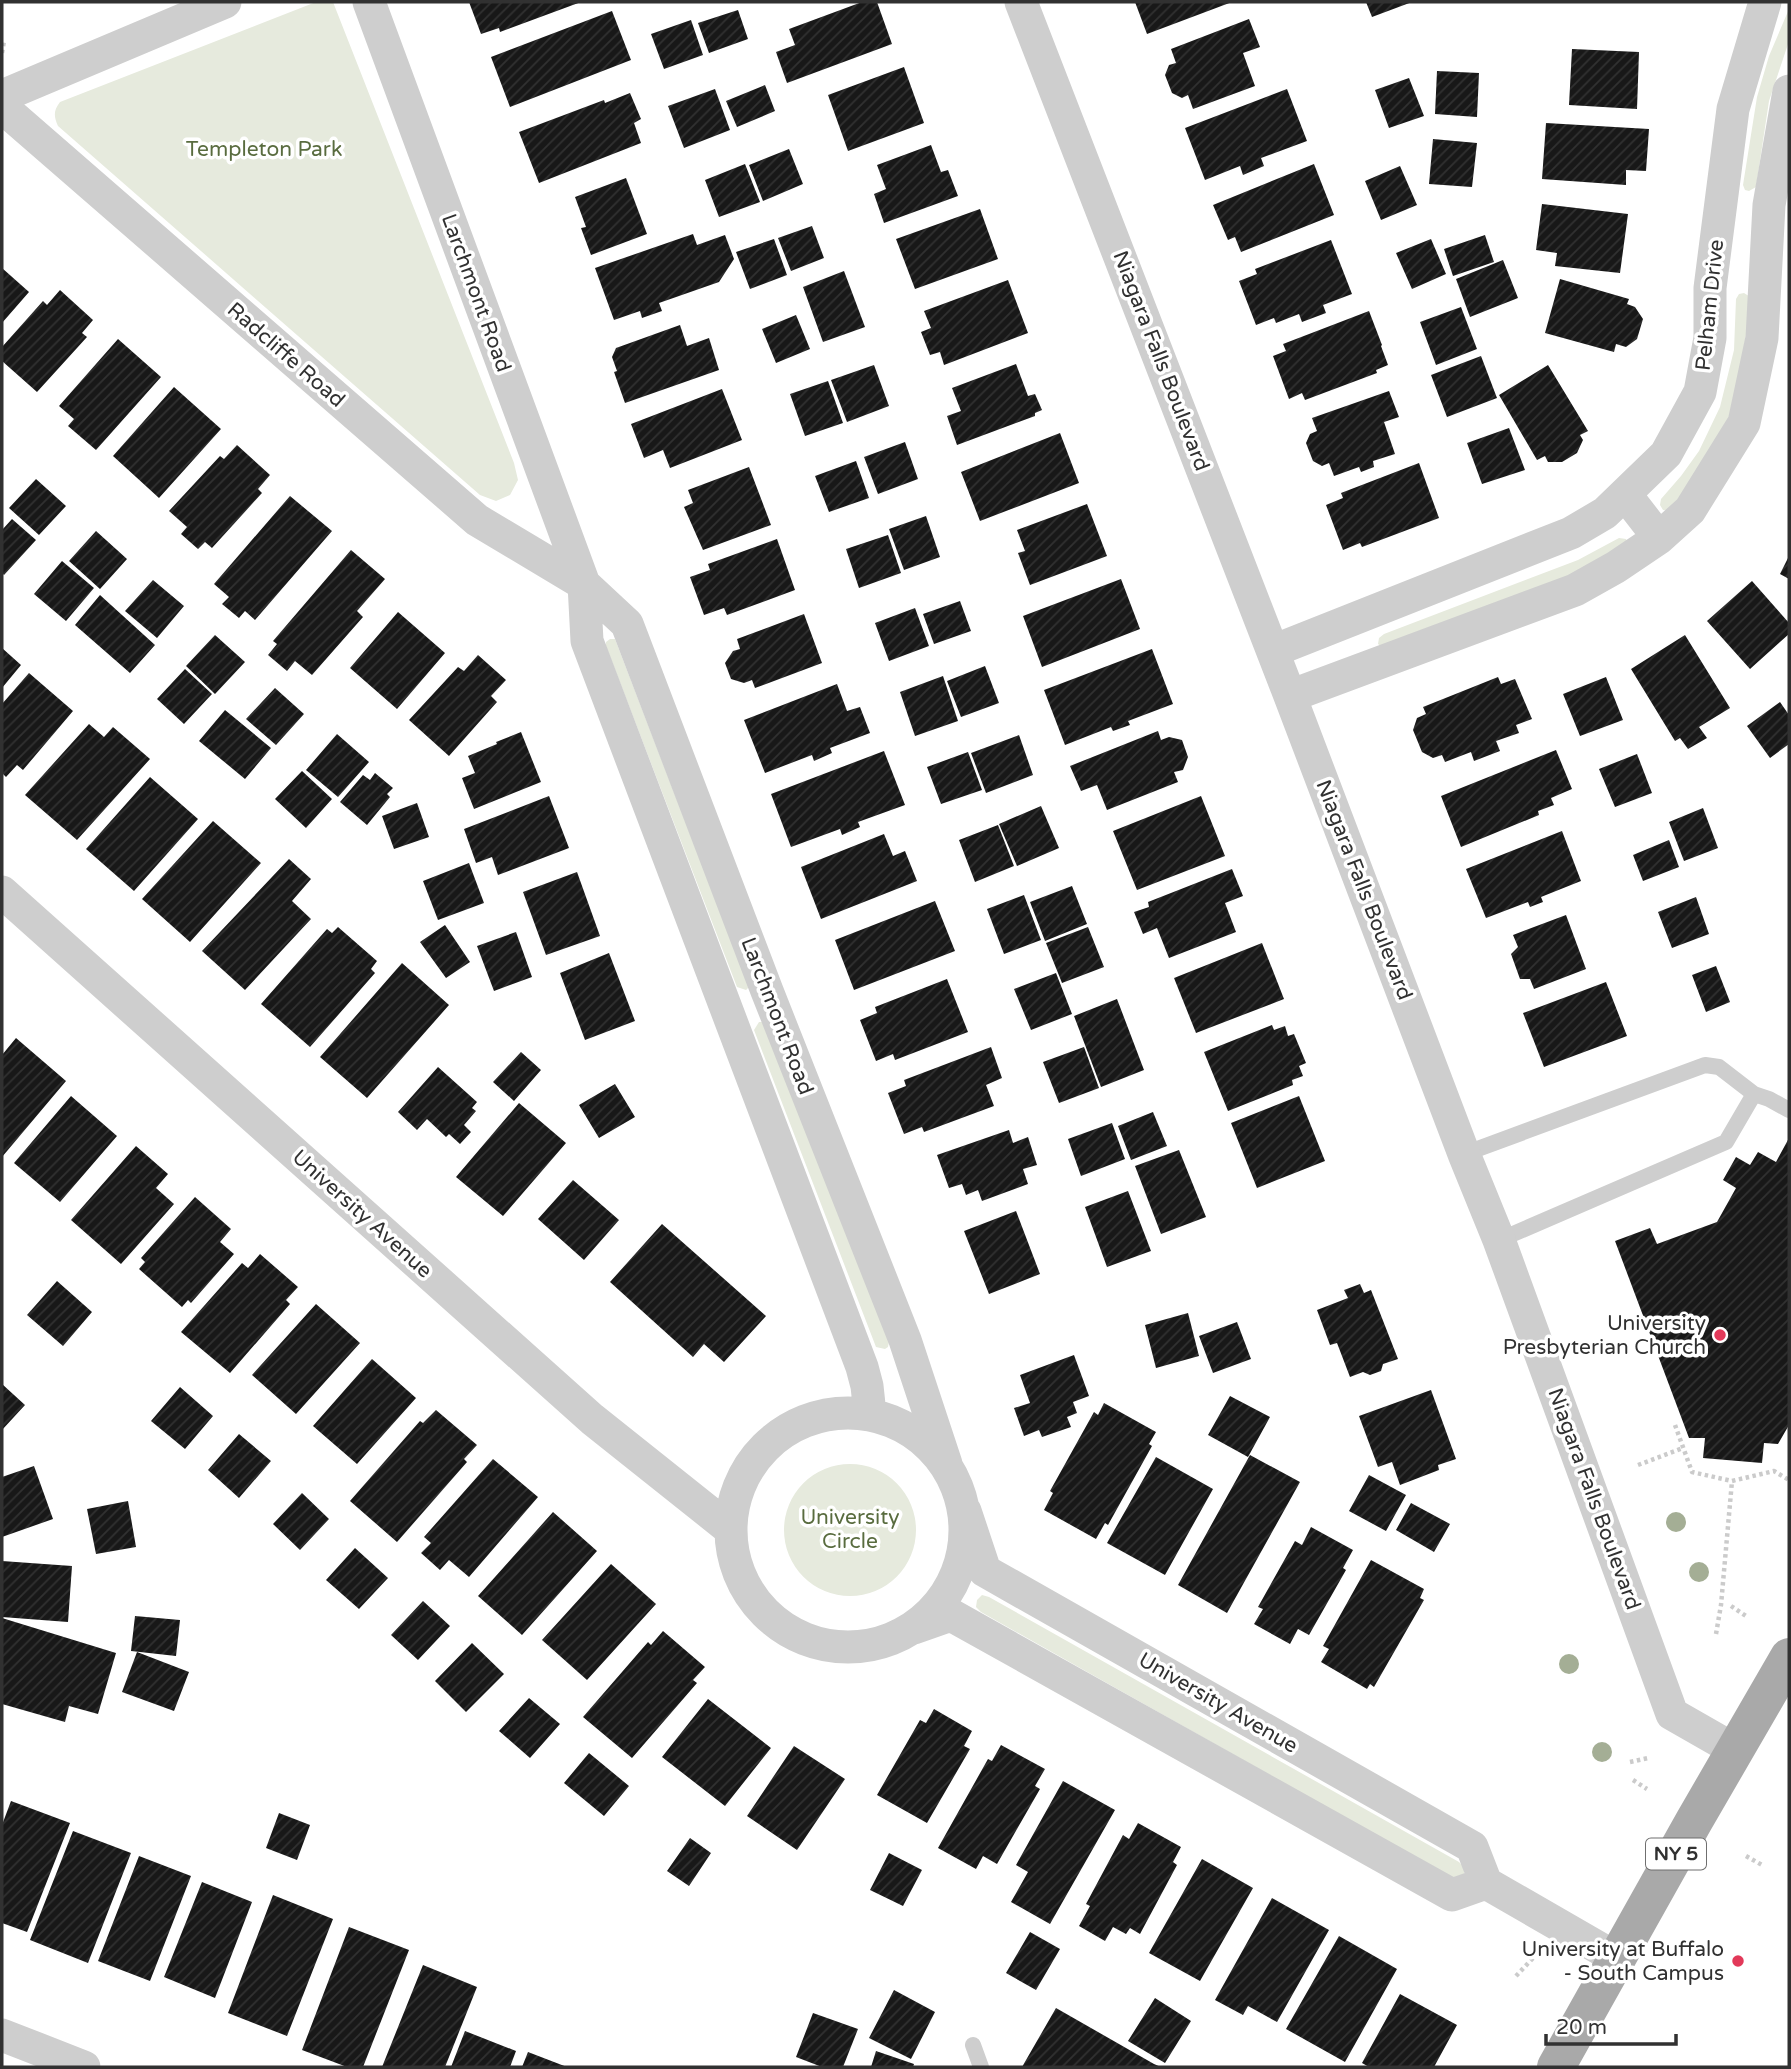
<svg xmlns="http://www.w3.org/2000/svg" width="1791" height="2069" viewBox="0 0 1791 2069" font-family="'Varela Round',sans-serif">
<style>
.green{fill:#e6eadd}
.building{fill:url(#building-hatch)}
.lines{fill:none;stroke-linecap:round;stroke-linejoin:round}
.path{stroke:#cbcbcb;stroke-width:4.5;stroke-dasharray:3.5 3.5;stroke-linecap:butt}
.lane{stroke:#cecece;stroke-width:16}
.street{stroke:#cecece;stroke-width:33}
.primary{stroke:#a9a9a9;stroke-width:38}
.tree{fill:#a4ae95}
.poi-dot{fill:#e23959;stroke:#fff;stroke-width:2.5}
.labels{text-anchor:middle;dominant-baseline:central;stroke-width:7;stroke-linejoin:round;paint-order:stroke}
.shield{fill:#fff;stroke:#6f6f6f;stroke-width:2}
.shield-label{font-size:19px;font-weight:bold;fill:#313131}
.park-label{font-size:21px;fill:#596c3f;stroke:#fff}
.street-label{font-size:21px;fill:#313131;stroke:#fff}
.poi-label{font-size:21px;fill:#313131;stroke:#fff;text-anchor:end}
</style>
<defs>
<pattern id="building-hatch" width="6" height="6" patternUnits="userSpaceOnUse" patternTransform="scale(1.75)"><rect width="6" height="6" fill="#181818"/><path d="M-1 1l2-2M0 6l6-6M5 7l2-2" fill="none" stroke="#313131"/></pattern>
</defs>
<rect width="100%" height="100%" fill="#fff"/>
<!-- green -->
<path class="green" d="M316,2h17l181,461 4,17 -8,15 -14,6 -16,-6 -422,-369c-4,-9 -5,-15 2,-24z
M1789,9v32l-20,60 -13,86 -7,4 -4,-1 -2,-5 14,-88 12,-41z
M1744,293l8,5 -18,111 -22,47 -43,55 -6,-1 -3,-5 1,-6 20,-23 18,-25 21,-44 14,-57 2,-51 3,-5z
M1619,538l7,1 2,5 -44,31 -201,73 -5,-4 1,-6 5,-4 194,-74z
M610,639h5l134,348 -3,3 -9,-3 -131,-341v-4z
M759,1022h5l125,320 -1,5 -3,2 -9,-2 -122,-317z
M784 1530a66 66 0 1 1 132 0a66 66 0 1 1-132 0Z
M982,1595l7,2 470,265 5,5v8l-12,3 -471,-266 -5,-5 1,-7z"/>
<!-- building -->
<path class="building" d="M469,2h112l-81,30 -1,-4 -18,6z
M862,2h15l15,42 -105,39 -11,-31 19,-7 -6,-16z
M1135,2h97l-85,32z
M1366,2h46l-40,15z
M738,10l10,29 -39,14 -11,-30z
M612,11l19,49 -121,47 -19,-50z
M1249,19l11,28 -17,6 12,33 -62,23 -5,-14 -6,3 -10,-5 -7,-18 4,-10 7,-2 -5,-14z
M691,20l12,35 -39,14 -13,-35z
M1572,49l67,3 -2,57 -68,-4z
M904,67l20,56 -76,28 -20,-56z
M1437,71l42,2 -2,44 -42,-3z
M1409,78l15,38 -35,12 -14,-38z
M765,85l10,26 -38,16 -11,-26z
M715,89l15,41 -46,18 -16,-42z
M1287,89l20,52 -46,17 3,8 -21,9 -3,-9 -35,14 -20,-52z
M630,93l11,26 -7,4 7,20 -102,40 -20,-51 85,-32 1,3z
M1546,123l103,6 -3,42 -20,-1v15l-84,-6z
M1433,139l44,4 -5,44 -43,-3z
M931,145l10,27 7,-2 10,26 -74,27 -10,-29 12,-5 -9,-24z
M789,149l14,35 -40,17 -14,-36z
M745,164l15,38 -41,15 -14,-37z
M1314,164l20,51 -93,37 -6,-15 -7,3 -15,-35z
M1400,166l17,39 -36,15 -16,-39z
M626,178l21,56 -56,21 -10,-27 5,-1 -11,-30z
M1542,204l86,10 -8,59 -65,-7 2,-13 -21,-3z
M980,209l18,50 -83,30 -19,-50z
M812,226l12,32 -33,13 -13,-33z
M693,234l4,11 28,-10 9,24 -15,23 -60,21 3,8 -20,7 -2,-7 -26,9 -19,-52z
M1485,235l9,27 -41,14 -9,-27z
M774,239l13,36 -37,14 -14,-37z
M1431,239l15,35 -34,15 -16,-36z
M1331,240l21,54 -29,11 3,8 -24,9 -3,-8 -23,9 -2,-5 -18,7 -17,-44 18,-7 -2,-5z
M1503,260l15,38 -48,19 -14,-38z
M2,268l27,24 -27,31z
M844,271l21,56 -42,15 -20,-55z
M1560,279l69,20 -2,5 8,3 8,12 -6,20 -11,8 -10,-3 -2,8 -69,-19z
M1008,280l20,53 -84,32 -4,-13 -10,3 -9,-23 10,-4 -7,-17z
M60,290l33,30 -11,13 5,4 -50,55 -35,-31v-14l41,-46 4,4z
M1461,307l16,42 -41,16 -16,-43z
M1369,311l13,34 -1,1 7,19 -12,5 1,3 -72,27 -3,-7 -13,6 -16,-43 13,-5 -3,-7z
M796,315l14,34 -34,14 -14,-34z
M680,325l7,21 22,-8 10,32 -94,33 -11,-31 3,-1 -5,-14 4,-9z
M118,339l43,38 -65,73 -28,-24 6,-7 -15,-13z
M1481,356l16,42 -50,19 -16,-42z
M1016,364l12,32 7,-2 7,16 -7,3v3l-78,29 -10,-29 14,-5 -9,-23z
M874,365l15,41 -42,16 -16,-42z
M1548,365l40,66 -8,4 3,5 -6,13 -15,9h-14l-3,-6 -8,4 -38,-65z
M828,381l15,42 -38,13 -15,-42z
M174,387l47,42 -62,69 -46,-42z
M722,389l20,51 -72,28 -7,-18 -19,8 -13,-34z
M1389,391l10,26 -15,5 11,32 -22,7 1,6 -13,5 -2,-5 -25,9 -5,-13 -7,3 -9,-5 -7,-18 4,-9 7,-3 -5,-13z
M1509,428l16,42 -43,14 -15,-41z
M1060,433l19,50 -99,38 -19,-49z
M905,442l13,37 -40,15 -14,-37z
M237,445l33,30 -12,14 4,4 -50,55 -7,-6 -7,7 -17,-15 6,-7 -18,-16 51,-55 4,3z
M856,461l13,37 -40,14 -14,-36z
M1419,463l20,55 -77,29 -2,-4 -17,7 -17,-45 17,-7 -2,-5z
M749,467l22,58 -68,25 -19,-43 9,-4 -5,-13z
M36,479l30,27 -27,29 -30,-27z
M290,496l42,35 -77,89 -10,-9 -6,7 -17,-14 7,-7 -15,-13z
M1087,504l20,52 -77,29 -12,-32 7,-2 -8,-21z
M926,516l14,41 -36,13 -15,-41z
M12,519l24,21 -32,35 -2,-2v-43z
M96,531l31,28 -27,30 -31,-28z
M888,535l13,38 -42,15 -13,-39z
M777,539l18,51 -68,25 -3,-7 -20,7 -14,-38 20,-7 -2,-6z
M351,550l34,29 -28,32 6,6 -51,58 -17,-14 -8,10 -19,-16 9,-11 -4,-3z
M1789,556v23l-9,-5z
M62,561l32,27 -28,33 -32,-27z
M1121,579l19,50 -98,38 -19,-51z
M153,580l31,26 -27,32 -32,-27z
M1752,581l37,42v11l-39,35 -43,-48z
M100,595l55,50 -25,28 -55,-48z
M960,601l11,30 -37,13 -11,-30z
M915,608l14,38 -40,15 -14,-38z
M398,612l47,41 -48,56 -47,-41z
M804,614l18,49 -67,25 -3,-8 -8,3 -13,-4 -6,-16 8,-12 7,-2 -3,-10z
M215,635l30,27 -30,32 -29,-28z
M1685,635l45,73 -31,19 8,11 -19,11 -8,-11 -5,3 -44,-72z
M2,648l19,17 -19,23z
M1152,649l21,55 -45,17 2,4 -17,6 -2,-4 -46,18 -21,-55z
M478,655l28,25 -15,16 6,6 -48,54 -40,-36 49,-53 6,4z
M985,666l14,37 -38,14 -14,-36z
M185,669l27,25 -28,30 -27,-25z
M29,673l44,38 -50,59 -6,-5 -11,12 -4,-4v-69z
M943,676l15,45 -43,15 -15,-44z
M1498,677l3,7 14,-5 17,40 -16,6 3,8 -23,8 4,10 -26,10 -3,-9 -26,10 -3,-7 -9,3 -11,-6 -9,-22 4,-12 9,-4 -3,-7z
M1606,677l17,43 -43,16 -17,-42z
M837,684l10,27 13,-4 10,26 -40,15 2,5 -18,8 -2,-6 -47,18 -21,-53z
M275,688l29,26 -28,31 -30,-26z
M1780,702l9,13v29l-19,14 -23,-32z
M225,710l46,38 -26,31 -46,-38z
M89,724l15,13 9,-10 37,32 -73,81 -52,-45z
M1158,731l3,9 8,-3 13,3 6,17 -5,13 -9,2 4,10 -71,28 -10,-25 -16,6 -11,-25z
M521,732l20,50 -67,27 -12,-31 13,-5 -7,-17 29,-12 -1,-2z
M337,734l32,28 -31,35 -32,-27z
M1019,735l14,40 -47,18 -15,-40z
M1556,750l16,39 -21,9 3,7 -16,6 1,4 -78,32 -20,-51z
M884,751l21,54 -47,17 2,5 -18,8 -2,-6 -49,18 -20,-53z
M968,752l14,38 -41,14 -14,-37z
M1637,754l15,39 -37,14 -16,-38z
M302,771l30,28 -26,29 -31,-29z
M375,773l18,15 -6,6 3,3 -23,28 -27,-23 23,-27 7,5z
M150,777l48,42 -64,72 -48,-42z
M549,796l20,52 -71,27 -6,-18 -16,6 -12,-34z
M1201,796l24,60 -88,34 -24,-59z
M417,803l12,34 -35,12 -12,-33z
M1041,806l18,42 -42,18 -18,-42z
M1703,808l15,40 -34,13 -15,-39z
M213,821l48,42 -71,79 -48,-43z
M998,825l16,41 -39,16 -16,-42z
M1562,831l19,50 -40,16 2,5 -13,5 -2,-5 -42,16 -20,-49z
M884,834l9,22 12,-5 12,30 -96,38 -20,-52z
M1669,840l10,27 -36,14 -10,-26z
M289,859l22,20 -19,22 19,18 -66,71 -43,-39z
M469,863l15,40 -46,17 -15,-39z
M1232,869l11,27 -18,7 11,29 -67,26 -12,-30 -14,6 -9,-22 15,-5 -1,-5z
M577,872l23,64 -54,19 -23,-63z
M1072,886l15,38 -42,17 -15,-39z
M1024,895l17,45 -37,14 -17,-45z
M1696,897l13,37 -37,14 -14,-36z
M935,901l20,50 -101,39 -19,-50z
M1566,915l20,54 -52,20 -4,-10h-10l-9,-25 7,-7 -5,-12z
M445,925l25,37 -24,16 -26,-36z
M338,927l39,34 -6,8 4,4 -65,74 -49,-43 66,-75 5,4z
M1088,927l16,40 -42,16 -16,-40z
M516,932l16,45 -38,14 -17,-45z
M1262,943l22,56 -88,34 -22,-55z
M609,953l26,68 -50,19 -25,-67z
M402,963l47,42 -82,93 -47,-41z
M1716,966l14,36 -24,10 -14,-37z
M1056,973l16,41 -41,16 -17,-41z
M947,979l21,53 -73,28 -2,-6 -17,7 -16,-41 17,-7 -2,-6z
M1606,982l21,54 -83,31 -21,-54z
M1117,999l27,71 -43,17 -27,-71z
M1272,1025l2,5 11,-4 3,10 6,-2 12,29 -7,3 4,10 -11,4 1,5 -65,26 -24,-59z
M16,1038l50,43 -64,76v-102z
M991,1047l11,31 -16,7 8,21 -70,26 -2,-5 -18,7 -16,-41 18,-7 -2,-6z
M1084,1047l15,41 -40,15 -16,-41z
M521,1052l20,18 -27,31 -21,-19z
M438,1067l39,35 -5,6 4,3 -12,14 7,7 -11,12 -11,-10 -3,3 -19,-18 -10,11 -19,-18z
M615,1084l20,33 -36,21 -20,-33z
M71,1096l46,40 -57,66 -46,-39z
M1299,1096l26,65 -68,27 -26,-65z
M519,1103l47,40 -63,73 -47,-39z
M1153,1112l14,34 -36,14 -13,-34z
M1112,1123l13,36 -44,17 -13,-37z
M1009,1130l4,13 15,-6 9,28 -14,4 5,15 -46,17 -4,-11 -12,5 -4,-11 -13,4 -12,-33z
M1789,1138v287l-11,19 -14,-1 -2,20 -59,-5 2,-20h-16l-74,-197 35,-13 7,16 60,-22 19,-34 -13,-8 13,-23 14,8 8,-13 18,10z
M136,1146l32,28 -12,14 18,16 -53,60 -50,-44z
M1179,1150l27,67 -45,17 -26,-68z
M573,1180l46,40 -35,40 -46,-41z
M1128,1191l23,60 -44,16 -22,-60z
M195,1197l36,32 -11,13 14,12 -43,49 -3,-3 -6,7 -43,-38 6,-7 -4,-4z
M1016,1211l24,63 -51,20 -25,-63z
M662,1224l104,92 -42,46 -20,-18 -11,13 -83,-75z
M260,1254l38,33 -12,13 4,4 -60,69 -49,-41 61,-69 6,5z
M57,1281l35,31 -29,34 -36,-31z
M1360,1284l4,9 7,-3 27,69 -15,5 -2,7 -11,4 -7,-3 -13,5 -13,-34 -7,2 -13,-35 31,-12 -4,-8z
M316,1304l44,39 -64,71 -44,-39z
M1188,1313l11,43 -43,12 -11,-43z
M1237,1322l14,37 -38,14 -14,-37z
M1074,1355l15,41 -16,6 4,11 -10,4 4,10 -29,10 -3,-7 -15,6 -10,-28 16,-5 -10,-28z
M372,1359l44,39 -59,66 -44,-38z
M2,1384l23,21 -23,25z
M180,1387l33,29 -28,33 -34,-28z
M1431,1390l25,69 -18,6 1,5 -39,15 -8,-23 -14,5 -19,-51z
M1230,1396l40,21 -22,40 -40,-22z
M1104,1403l52,29 -7,12 3,2 -44,79 -3,-2 -9,16 -52,-29 9,-17 -3,-2 44,-79 4,3z
M436,1410l41,35 -13,14 3,3 -70,80 -47,-41 70,-80 3,2z
M239,1434l32,27 -32,37 -31,-28z
M1250,1455l50,27 -73,131 -49,-28z
M1156,1457l57,32 -48,86 -58,-32z
M493,1459l45,38 -69,80 -20,-17 -9,10 -19,-17 10,-10 -7,-6z
M34,1466l19,53 -51,18v-60z
M1369,1475l37,20 -20,36 -37,-20z
M302,1493l27,26 -29,31 -27,-26z
M128,1501l8,46 -40,7 -9,-45z
M1411,1503l39,21 -16,28 -38,-22z
M553,1512l44,39 -75,84 -44,-39z
M1311,1527l42,23 -10,18 3,2 -37,65 -11,-6 -8,15 -36,-20 9,-15 -5,-2 37,-66 7,4z
M355,1548l33,30 -29,31 -33,-29z
M1371,1560l53,29 -4,9 4,2 -50,87 -4,-3 -3,5 -46,-27 8,-13 -6,-3z
M2,1561l70,5 -4,56 -66,-5z
M611,1564l45,40 -69,76 -45,-40z
M423,1601l27,25 -32,34 -27,-25z
M135,1616l45,4 -4,36 -45,-5z
M2,1618l114,35 -18,61 -29,-8 -4,16 -63,-18z
M663,1631l42,36 -12,13 4,3 -65,75 -49,-41 65,-75 3,3z
M472,1643l32,31 -38,38 -31,-31z
M137,1652l52,20 -15,39 -52,-19z
M529,1698l31,26 -30,34 -31,-27z
M708,1699l63,49 -46,58 -63,-49z
M934,1709l38,22 -8,15 6,3 -43,74 -50,-28 43,-75 6,3z
M1001,1745l44,24 -10,17 5,3 -43,75 -14,-8 -7,13 -38,-21 50,-89 4,2z
M794,1746l51,33 -48,71 -50,-34z
M589,1753l40,33 -25,30 -40,-33z
M1063,1781l52,29 -65,114 -39,-22 17,-30 -12,-7z
M11,1801l59,22 -43,109 -25,-9v-98z
M279,1813l31,12 -13,35 -31,-12z
M1138,1823l43,24 -8,15 4,3 -37,69 -10,-6 -4,6 -13,-7 -8,14 -26,-15 11,-20 -4,-2 37,-69 6,4z
M73,1831l58,22 -43,110 -58,-23z
M690,1838l21,15 -22,33 -22,-15z
M889,1853l33,17 -19,36 -33,-16z
M139,1856l52,20 -41,105 -52,-20z
M1202,1859l51,29 -53,93 -51,-28z
M202,1882l50,20 -37,96 -51,-21z
M273,1895l60,24 -46,117 -59,-23z
M1272,1898l57,32 -52,92 -29,-16 -5,9 -28,-15z
M349,1927l60,23 -46,117h-16l-45,-17z
M1030,1932l30,17 -24,41 -30,-17z
M1339,1936l58,33 -52,93 -59,-33z
M423,1965l54,22 -32,80h-63z
M894,1990l41,22 -24,47 -42,-21z
M1400,1994l57,31 -23,42h-65l-7,-4z
M1155,1998l36,23 -26,42 -37,-22z
M1056,2008l98,56 7,3h-139z
M813,2013l45,16 -15,38h-21l-26,-10z
M465,2031l51,20 -6,16h-59z
M876,2051l38,13 -1,3h-42z
M528,2052l39,15h-45z"/>
<g class="lines">
<!-- path -->
<path class="path" d="M2,53l2,-12
M1675,1425l17,47 40,9 42,-10 15,9
M1638,1465l45,-17
M1731,1606l15,10
M1716,1634l5,-29 11,-124
M1630,1762l18,-4
M1633,1780l14,9
M1746,1856l16,9
M1516,1976l18,-19"/>
<!-- lane -->
<path class="lane" d="M1464,1154l241,-89 14,2 35,27
M1499,1240l227,-98 28,-48 15,5 20,11
M973,2045l8,22"/>
<!-- street -->
<path class="street" d="M369,2l215,582 3,57 275,726 5,19 3,28
M1021,2l269,694 174,458 35,86 173,474 63,36
M2,96l223,-94
M2,107l475,413 107,64 43,40 140,367 138,349 41,124
M1625,494l34,44
M1273,651l298,-118 34,-20 61,-59 34,-62 10,-54v-50l23,-179 32,-107
M1290,696l285,-106 41,-23 43,-29 31,-28 54,-87 18,-85 7,-133 20,-114
M2,892l590,527 138,110
M731 1530a117 117 0 1 1 234 0a117 117 0 1 1-234 0Z
M965,1511l20,60 487,276 14,36 132,76
M914,1628l37,-13 501,280 34,-12
M2,2035l82,32"/>
<!-- primary -->
<path class="primary" d="M1556,2067l138,-246 95,-164"/>
</g>
<!-- trees -->
<g class="tree">
<circle cx="1676" cy="1522" r="10"/>
<circle cx="1699" cy="1572" r="10"/>
<circle cx="1569" cy="1664" r="10"/>
<circle cx="1602" cy="1752" r="10"/>
</g>
<!-- markers -->
<g class="poi-dot">
<circle cx="1720" cy="1335" r="7"/>
<circle cx="1738" cy="1961" r="7"/>
</g>
<g class="labels">
<!-- shield labels -->
<rect class="shield" x="1646" y="1838.5" width="60" height="31" rx="5"/>
<g class="shield-label">
<text x="1676" y="1854">NY 5</text>
</g>
<!-- park labels -->
<g class="park-label">
<text x="264" y="149">Templeton Park</text>
<text x="850" y="1517">University<tspan x="850" dy="24">Circle</tspan></text>
</g>
<!-- street labels -->
<g class="street-label">
<text transform="translate(476 293) rotate(70)">Larchmont Road</text>
<text transform="translate(1710 305) rotate(-84)">Pelham Drive</text>
<text transform="translate(286 355) rotate(41)">Radcliffe Road</text>
<text transform="translate(1161 361) rotate(69)">Niagara Falls Boulevard</text>
<text transform="translate(1364 890) rotate(69)">Niagara Falls Boulevard</text>
<text transform="translate(777 1016) rotate(69)">Larchmont Road</text>
<text transform="translate(362 1214) rotate(42)">University Avenue</text>
<text transform="translate(1594 1499) rotate(70)">Niagara Falls Boulevard</text>
<text transform="translate(1218 1703) rotate(30)">University Avenue</text>
</g>
<!-- poi labels -->
<g class="poi-label">
<text x="1706" y="1323">University<tspan x="1706" dy="24">Presbyterian Church</tspan></text>
<text x="1724" y="1949">University at Buffalo<tspan x="1724" dy="24">- South Campus</tspan></text>
</g>
</g>
<!-- border -->
<rect width="1791" height="2069" fill="none" stroke="#313131" stroke-width="7"/>
<!-- scale -->
<path d="M1546 2034v10h130v-10" fill="none" stroke="#313131" stroke-width="3.5"/>
<text x="1556" y="2034" font-size="21" fill="#313131" stroke="#ffffff" stroke-width="5" paint-order="stroke">20 m</text>
</svg>
